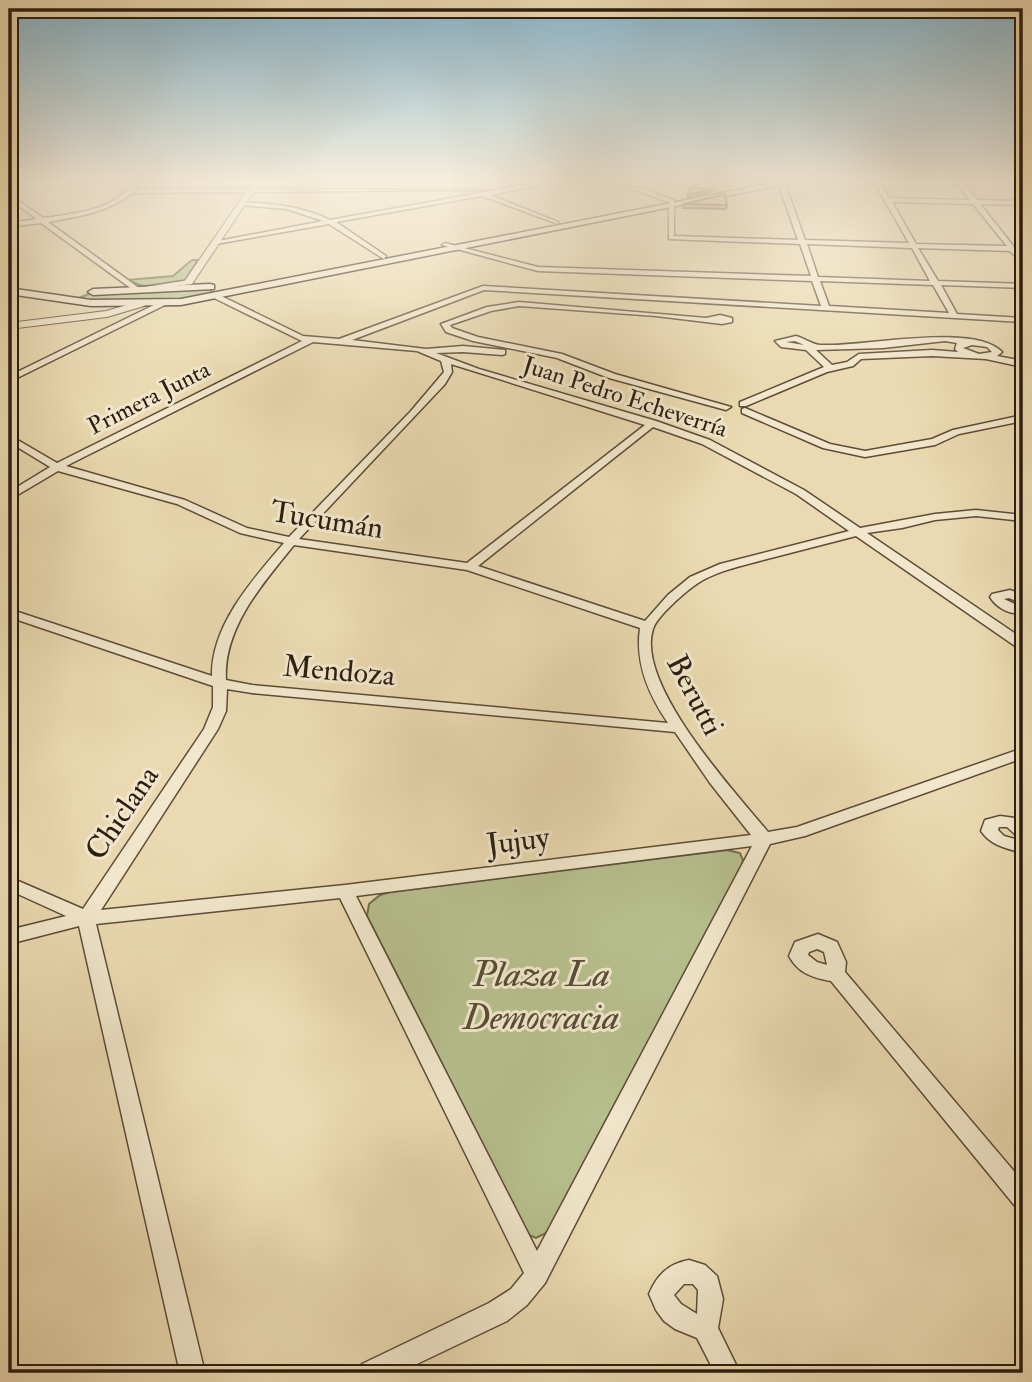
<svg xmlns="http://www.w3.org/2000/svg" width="1032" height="1382" viewBox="0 0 1032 1382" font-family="'IM FELL Double Pica',serif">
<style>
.green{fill:#b6c08d;stroke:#716e4e;stroke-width:2}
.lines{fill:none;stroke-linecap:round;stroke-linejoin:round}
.minor-casing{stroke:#5c4c38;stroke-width:3}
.tertiary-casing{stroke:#5c4c38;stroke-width:2}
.secondary-casing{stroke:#2c1d10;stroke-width:3}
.minor{fill:#f2e7cc;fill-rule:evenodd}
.tertiary{fill:#f2e7cc;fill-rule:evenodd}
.secondary{fill:#f2e7cc;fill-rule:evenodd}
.wall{fill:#ba8d78;stroke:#2c1d10;stroke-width:2}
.shaded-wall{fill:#977361;stroke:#2c1d10;stroke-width:2}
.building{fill:#d8a48b;stroke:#2c1d10;stroke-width:2}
.labels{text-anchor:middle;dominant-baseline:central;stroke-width:6;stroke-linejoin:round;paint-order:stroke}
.far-street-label{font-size:24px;fill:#2c1d10;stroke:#f2e7cc}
.street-label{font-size:30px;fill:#2c1d10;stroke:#f2e7cc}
.near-park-label{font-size:37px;font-style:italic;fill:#554e36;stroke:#f2e7cc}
</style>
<rect width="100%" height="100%" fill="#ebdab1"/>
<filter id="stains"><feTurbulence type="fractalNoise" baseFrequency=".00286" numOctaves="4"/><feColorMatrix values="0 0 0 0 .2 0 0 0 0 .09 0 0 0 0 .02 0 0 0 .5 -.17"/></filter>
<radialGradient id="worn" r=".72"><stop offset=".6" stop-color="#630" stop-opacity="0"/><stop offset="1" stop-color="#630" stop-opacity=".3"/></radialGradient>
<!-- green -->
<path class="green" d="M192,260h6l-14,22 -41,4 -16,-6 46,-4z
M208,289l5,3c-20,9 -114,15 -132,5l8,-3z
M727,850l13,3 3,7 -1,6 -194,366 -12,6 -7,-3 -162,-319 2,-12 11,-9 10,-3z"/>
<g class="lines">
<defs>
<path id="minor" d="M540,182h15l-65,13 68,27v2l-76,-28 -146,26 50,34 -2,3 -55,-35 -113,20 -3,-2 110,-21 -36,-12 -46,-4 2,-3c30,2 59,4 87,18z
M611,182h10l53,18v36l124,4 -18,-52 -4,-4 2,-2 8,5 19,53 104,3 -35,-61h6l9,16 81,2 -14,-18h6l15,18 46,1v4l-43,-1 34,43h9v4h-5l5,7v6l-13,-13 -92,-3 20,33 85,3v4l-82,-3 16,29 66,4v4l-539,-32 -132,50 74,9 37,-3 42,4v4l-3,1 -39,-3 -27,1 43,16 177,52 54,19 94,50 56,38 75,-14 41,-4 47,5v6l-47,-5 -41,4 -33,8 -35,5 156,106v10l-5,-1 -162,-112c-31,8 -62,16 -93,24 -22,6 -46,11 -65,23 -12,8 -41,33 -45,46 -18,55 81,162 115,203l29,-5 226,-79v10l-218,78 -35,8 -225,439 -18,22 -20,16 -109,52h-40l4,-9 127,-61 22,-14 13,-16 -184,-375 -244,26 109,449h-25l-101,-447 -70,18v-14l57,-14 -57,-26v-13l74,32 121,-180 9,-22v-21l-204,-69v-8l203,67c-1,-50 40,-96 72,-133l-44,-10 -63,-29 -119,-33 -49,29v-8l41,-25 -41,-25v-7l48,28 245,-122 -90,-44v-4h3l88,43 36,3 144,-53 338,20 -9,-25 -274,-10 -96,-26 3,-2 93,24 273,9 -11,-32 -131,-5v-37zM892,202l81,2 34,42 -91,-2zM807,244l105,4 18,33 -112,-4zM820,281l113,4 16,28 -120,-7zM313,342l104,9 24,10 3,11 -33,39 -122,126 -42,-9 -62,-28 -119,-34zM451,364l194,61 -178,138 -168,-24 146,-155 7,-12zM653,427l49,17 94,50 53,37 -129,33 -30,13 -22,18 -23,26 -167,-55zM294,545l173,25 173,58c-5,35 8,66 28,95l-416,-38 -26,-5c-3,-52 37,-97 68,-135zM227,689l25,4 423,39 35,51 41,52 -406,50 -244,25 117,-181 8,-18zM752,846l-215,405 -181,-355z
M754,182h7l1,1 -3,2z
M132,183h6l-4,6 350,1 -352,3c-22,19 -56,24 -84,29l91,66 1,2 -4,2 -95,-69 -32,4v-4l28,-4 -28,-20v-5l34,24c29,-4 73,-8 89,-35z
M189,280l4,2 -1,2 -43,5 -4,-2z
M160,302l7,2 -158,78v-6z
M519,302l187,16 14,-3 12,3v4l-10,2 -66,-8 -137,-10 -28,5 -41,14 2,3 26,9 84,17 53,20 116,33 -5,3 -117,-32 -52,-20 -84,-17 -27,-9 -5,-8 46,-17z
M796,336c8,2 17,9 25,9 42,2 153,-23 181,7l-5,4 26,5v6l-37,-8 -54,-3 -71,3 -8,7 -26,6 -81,34h-6v-4l84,-35 -18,-17 -25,-3 -6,-6zM795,341l9,4 -18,-3zM945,341l12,2 -2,6 3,3 -26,-2 -73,4 -12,8 -15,3 -16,-15 67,-2zM972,345l15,2 5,5 -13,2 -16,-6z
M745,408l85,36 35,7 67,-12 21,-9 70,-15v6l-64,13 -24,11 -70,12 -42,-9 -81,-35v-4z
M1010,590l13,5v9l-14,-6 -5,1 17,8 2,3 -2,3c-12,2 -25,-6 -31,-16l2,-3z
M1000,816l15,2 8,4v16l-6,-2 -10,-9h-8l-1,3 6,6 19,5v12c-17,-5 -32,-7 -42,-22l4,-11z
M818,934l19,8 9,20 -1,10 178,210v27l-8,-3 -184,-225c-18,-3 -33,-8 -42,-25l6,-14zM817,949l7,3 3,13 -10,-3 -9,-7 1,-3z
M689,1260l16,5 12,11 6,23 -5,29 22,45h-25l-18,-35 -22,-9 -11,-8 -8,-11 -7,-16c8,-19 19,-30 40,-34zM684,1284h9l5,6 -1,24 -16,-10 -7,-9z"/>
<path id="tertiary" d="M253,182h7l-68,102h-6l-2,-2z
M141,301l5,3 -2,2 -37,11 -98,12v-6l97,-12z"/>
<path id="secondary" d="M778,182h18l-615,123 -90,1 -82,-12v-6l82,12 90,-1z
M210,284l4,1v4l-121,6 -5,-3 5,-3z"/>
</defs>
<!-- minor casing -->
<use href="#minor" class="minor-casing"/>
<!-- tertiary casing -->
<use href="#tertiary" class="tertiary-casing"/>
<!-- secondary casing -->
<use href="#secondary" class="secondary-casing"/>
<!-- minor -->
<use href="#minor" class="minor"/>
<!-- tertiary -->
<use href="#tertiary" class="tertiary"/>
<!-- secondary -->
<use href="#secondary" class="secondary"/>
</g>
<!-- wall -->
<path class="wall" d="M684,204l43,1 -1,4 -43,-1z"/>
<!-- shaded-wall -->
<path class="shaded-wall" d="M712,190l-1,2 -23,5v-3z
M14,294l1,4 -6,2v-4z"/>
<!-- building -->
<path class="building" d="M691,187l21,3 -24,4z
M725,194l2,11 -43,-1z"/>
<!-- sky -->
<linearGradient id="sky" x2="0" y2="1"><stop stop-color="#88b7ce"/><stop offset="0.48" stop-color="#f6eedc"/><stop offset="1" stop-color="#f6eedc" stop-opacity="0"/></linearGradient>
<rect width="1032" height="376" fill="url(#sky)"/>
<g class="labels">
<!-- far-street labels -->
<g class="far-street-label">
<text transform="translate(625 397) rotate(18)">Juan Pedro Echeverría</text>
<text transform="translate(149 398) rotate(-27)">Primera Junta</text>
</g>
<!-- street labels -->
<g class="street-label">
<text transform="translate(327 520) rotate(9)">Tucumán</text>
<text transform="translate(339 671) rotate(5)">Mendoza</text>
<text transform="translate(695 695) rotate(62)">Berutti</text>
<text transform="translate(122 813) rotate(-56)">Chiclana</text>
<text transform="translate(518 841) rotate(-7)">Jujuy</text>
</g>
<!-- near-park labels -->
<g class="near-park-label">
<text x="541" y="974">Plaza La<tspan x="541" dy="43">Democracia</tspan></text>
</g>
</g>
<!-- margin -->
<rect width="1032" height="1382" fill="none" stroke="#ebdab1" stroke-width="35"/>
<rect x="10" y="10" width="1011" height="1361" fill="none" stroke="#2c1d10" stroke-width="3.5"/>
<rect x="18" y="18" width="997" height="1347" fill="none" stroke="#2c1d10" stroke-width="2"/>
<rect width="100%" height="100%" filter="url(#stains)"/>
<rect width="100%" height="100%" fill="url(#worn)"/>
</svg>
